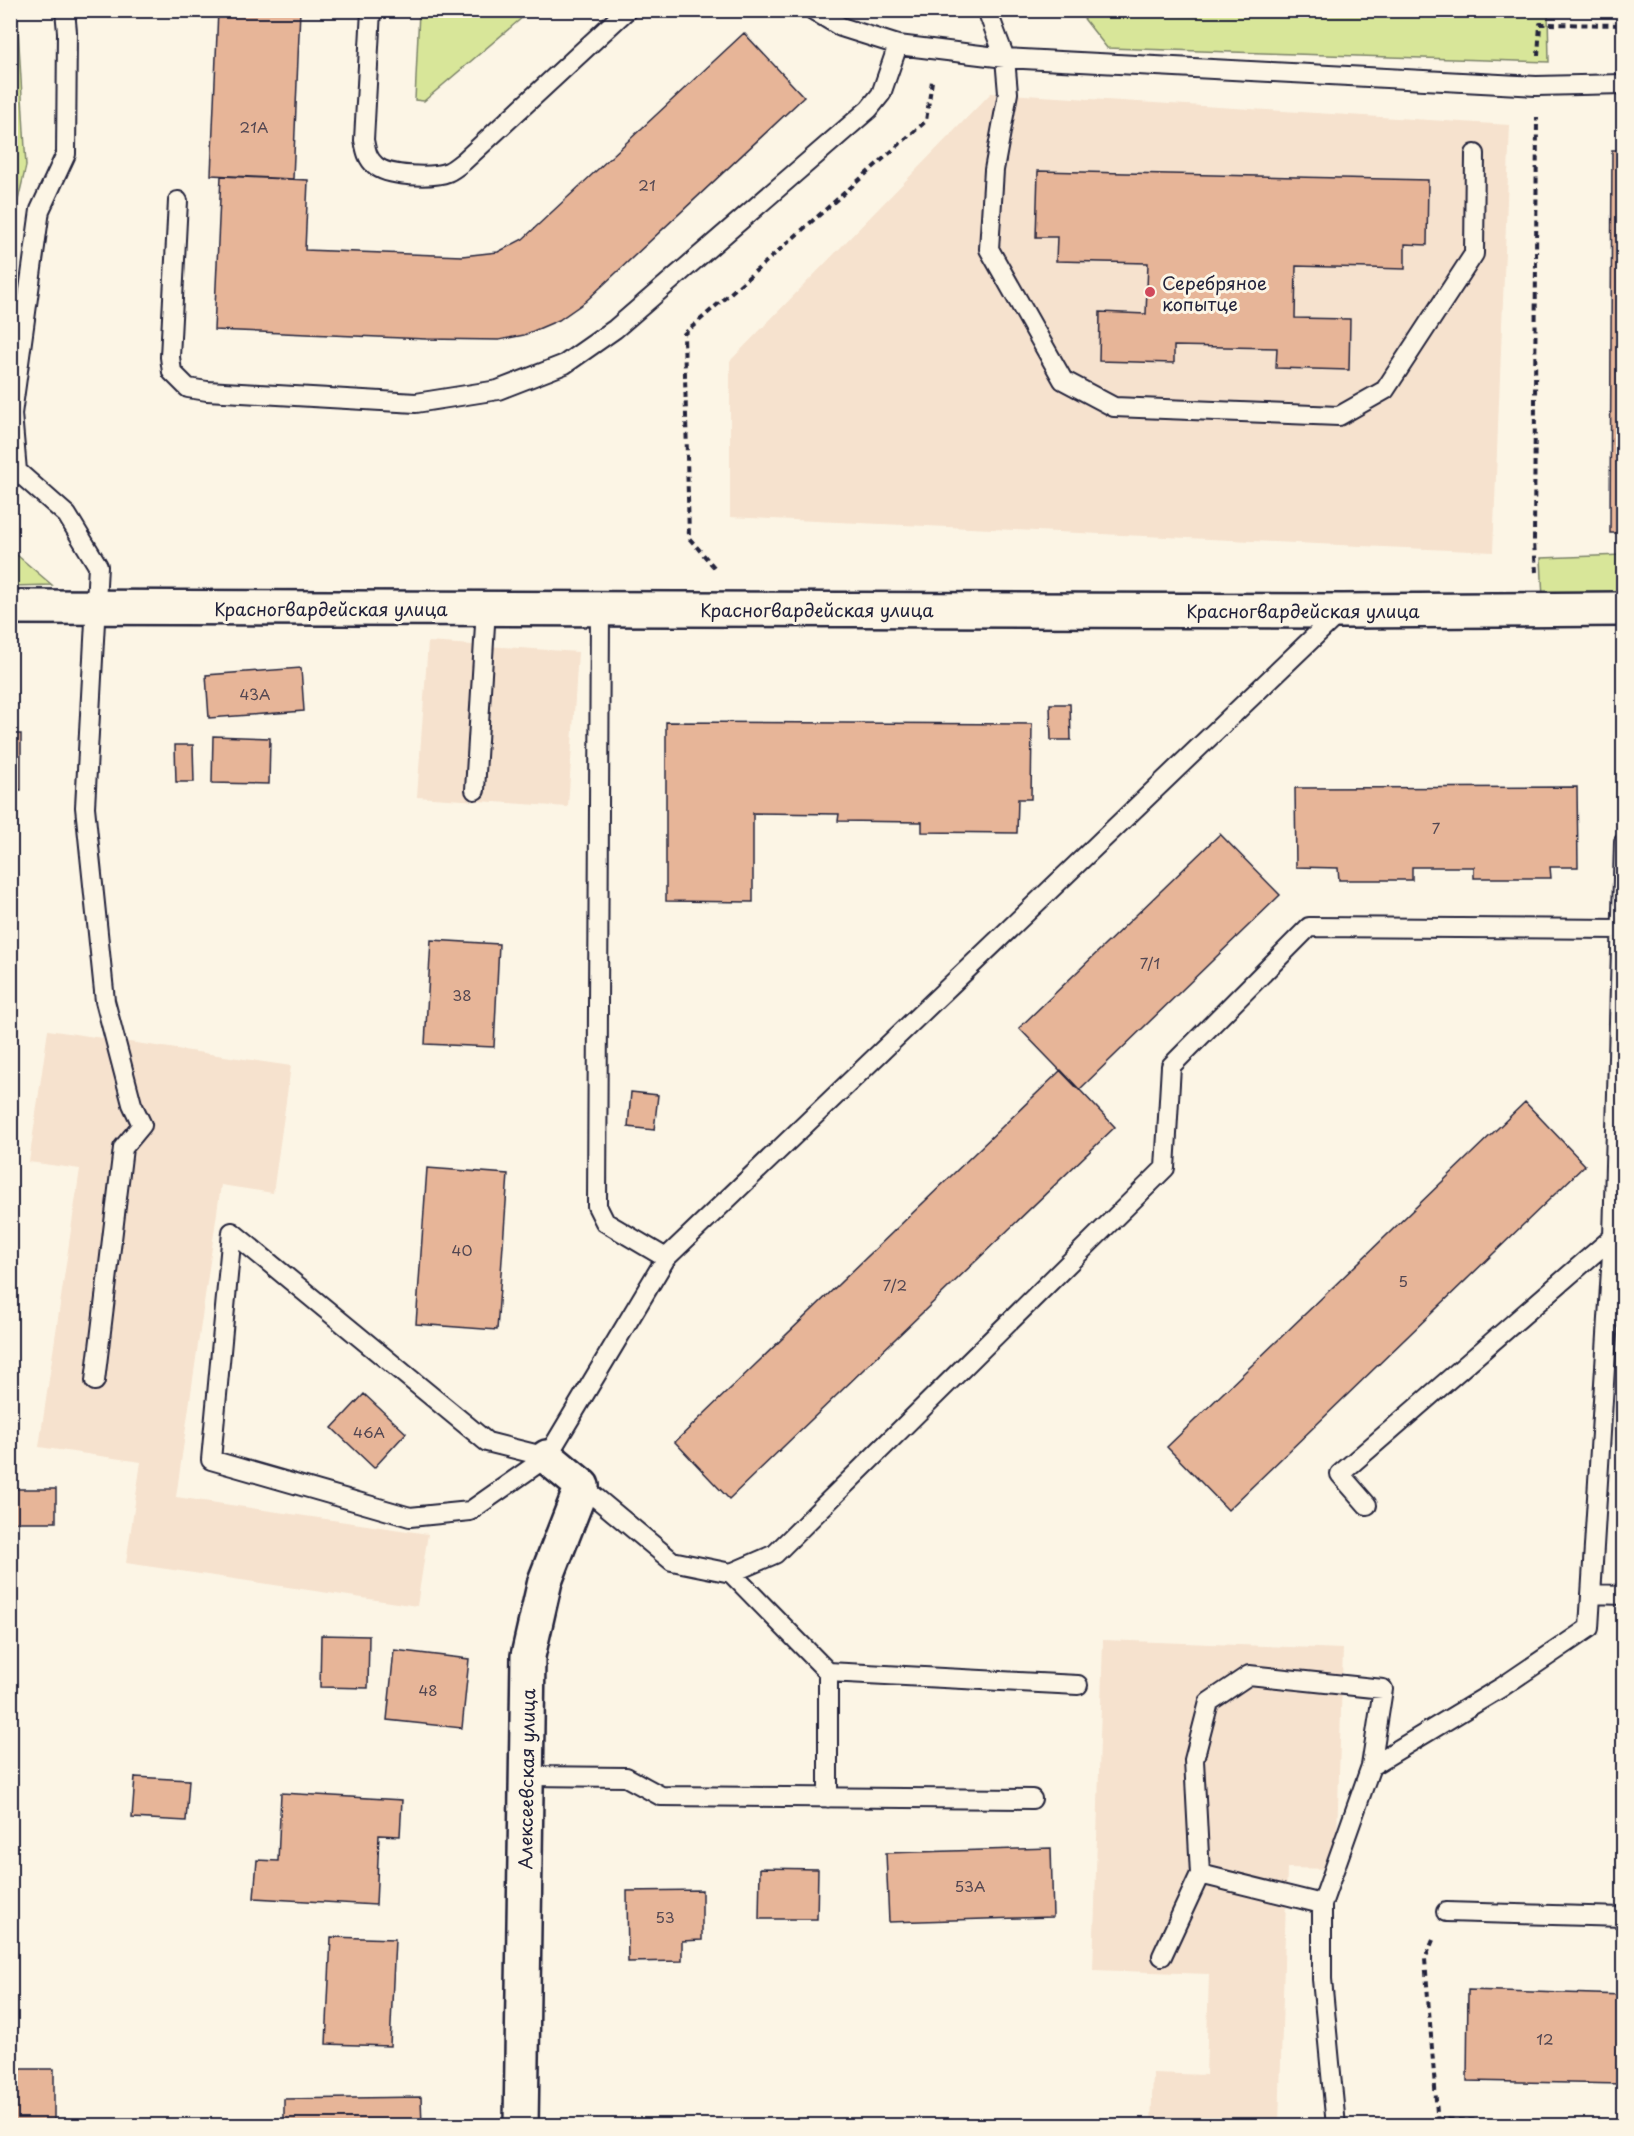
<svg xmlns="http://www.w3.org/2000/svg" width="1634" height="2136" viewBox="0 0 1634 2136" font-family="'Playpen Sans',sans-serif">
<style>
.built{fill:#f6e2ce}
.green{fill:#d8e699;stroke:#7d846a;stroke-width:1.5}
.building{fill:#e7b598;stroke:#22223b;stroke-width:1.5}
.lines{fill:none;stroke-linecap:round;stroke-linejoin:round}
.service-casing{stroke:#22223b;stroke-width:22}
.minor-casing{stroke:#22223b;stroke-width:38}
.path{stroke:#22223b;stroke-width:4;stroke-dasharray:6 4.5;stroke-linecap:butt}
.service{stroke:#fcf5e5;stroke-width:18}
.minor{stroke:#fcf5e5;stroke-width:33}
.poi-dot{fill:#d1495b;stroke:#fcf5e5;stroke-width:2}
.labels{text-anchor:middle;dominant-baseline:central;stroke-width:6;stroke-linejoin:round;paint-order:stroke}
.number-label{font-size:15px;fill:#534752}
.poi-label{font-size:18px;fill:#22223b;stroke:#fcf5e5;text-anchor:start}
.street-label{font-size:18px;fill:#22223b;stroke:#fcf5e5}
</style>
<rect width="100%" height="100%" fill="#fcf5e5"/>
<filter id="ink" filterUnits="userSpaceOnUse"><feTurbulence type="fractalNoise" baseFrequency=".0167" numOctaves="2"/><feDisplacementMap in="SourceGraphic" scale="12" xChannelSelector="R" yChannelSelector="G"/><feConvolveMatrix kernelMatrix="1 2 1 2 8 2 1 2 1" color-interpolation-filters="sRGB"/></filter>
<g filter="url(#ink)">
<!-- built -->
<path class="built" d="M991,93l519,32 -17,427 -763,-35v-156z
M428,642l150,10 -10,155 -151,-10z
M48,1030l243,36 -18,127 -52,-8 -45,312 252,37 -11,72 -291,-43 15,-101 -102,-15 41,-278 -51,-7z
M1103,1640l240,9 -7,220 -49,-1 -8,257h-128l2,-52 53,2 3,-101 -116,-4z"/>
<!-- green -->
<path class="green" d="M17,10l9,156 -15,64 -1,-219z
M419,11v-1l111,1 -106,90 -9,-1z
M1078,11h470l1,51 -442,-14z
M11,550l41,35 -41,1z
M1623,555v43l-80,1 -2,-41z"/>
<!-- building -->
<path class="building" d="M218,10h82l-7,169 -82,-4z
M744,33l60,64 -219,205 -26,18 -35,15 -25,5 -73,-1 -212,-9 7,-154 87,4 -3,70 157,6 36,-4 25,-13z
M1612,150h12v383h-14z
M1038,171l390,9 -1,65 -22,-1v25l-109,-3 -1,52 55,1 -1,51 -73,-2 1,-20 -103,-2v17l-75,-2 1,-49 46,2 2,-51 -92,-2 1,-24h-21z
M301,668l3,43 -95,7 -3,-43z
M1050,704h20l1,36h-20z
M666,722l366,2 -1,75h-13l-1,34 -95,-1v-10l-84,-1 1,-7 -86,-1v89l-87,-1z
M10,734h11v56h-11z
M213,736l57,2 -1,46 -57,-1z
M175,745h18l1,37h-18z
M1577,787l1,80h-28l1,11h-77v-11h-62v13h-73l-1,-12 -42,-1 -1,-79z
M1220,834l60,61 -201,195 -60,-62z
M431,940l68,4 -5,103 -69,-3z
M1061,1070l54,57 -386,372 -54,-57z
M631,1092l27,3 -4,35 -26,-3z
M1525,1102l60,63 -357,345 -61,-63z
M427,1168l81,6 -11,156 -81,-6z
M364,1394l42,39 -32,35 -42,-40z
M10,1489h46v33h-46z
M321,1635l48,1 -1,52 -48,-1z
M394,1650l75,9 -7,69 -75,-8z
M135,1777l54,3 -3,41 -54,-3z
M281,1793l121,7 -2,36 -21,-1 -3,70 -122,-7 3,-38 21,1z
M1051,1848l2,69 -164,5 -3,-69z
M760,1868l58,1 -1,50h-58z
M702,1890v50l-20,1v20l-54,1 -1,-71z
M331,1937l64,2 -5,107 -64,-2z
M1468,1990l156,5v89l-157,-3z
M10,2069h44v57h-44z
M421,2097l1,29h-138v-27z"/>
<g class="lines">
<defs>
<path id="service" d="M65,10l2,22 -1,122 -26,56 -28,204 5,57 50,44 31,51 -13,241 20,194 27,103 10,21 -19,23 -28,233
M371,10l-7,130c2,10 3,18 11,25 12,12 58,13 73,7 5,-2 11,-7 16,-11l163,-151
M813,10l28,17 57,18 107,13 531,28 88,-2
M987,10l18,48 3,35 -14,77 -5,79 74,131 51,27 225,9 46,-26 89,-136 1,-100
M178,201l-8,156 2,15 16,16 19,3 209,12 82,-13 67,-26 50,-35 254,-220 12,-15 17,-49
M600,609l-3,597 8,16 61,36
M475,790l11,-182
M232,1232l-21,228 199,57 60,-6 77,-54 119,-199 675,-647
M232,1232l255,210 60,15
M582,1486l90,75 59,12 44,-19 390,-386 6,-102 138,-139 313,2
M1367,1505l-27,-31 273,-237
M731,1573l97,99 250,13
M1591,1594l33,1
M1371,1766l131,-79 87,-59 24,-391 11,-395
M527,1776l99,1 35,19 371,3
M828,1798v-126
M1200,1874l122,30
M1446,1912l178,5
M1162,1956l38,-82 -6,-114 15,-58 40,-27 134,14 -12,77 -49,138v75l14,147"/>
<path id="minor" d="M10,607l1331,4 283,-2
M521,2126l7,-470 17,-75 37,-95 -35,-29"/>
</defs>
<!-- service casing -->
<use href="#service" class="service-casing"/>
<!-- minor casing -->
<use href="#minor" class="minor-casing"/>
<!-- path -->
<path class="path" d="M1538,56l2,-32 84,1
M714,567l-25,-29 -5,-204 242,-213 6,-40
M1536,572l-2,-30 3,-425
M1433,1940l-8,19 13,167
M1437,2119l168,7"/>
<!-- service -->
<use href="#service" class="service"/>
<!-- minor -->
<use href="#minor" class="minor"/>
</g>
</g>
<!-- markers -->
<circle class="poi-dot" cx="1150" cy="292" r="6"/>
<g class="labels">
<!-- number labels -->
<g class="number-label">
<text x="254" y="126">21А</text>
<text x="647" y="184">21</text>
<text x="255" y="693">43А</text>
<text x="1436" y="827">7</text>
<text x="1150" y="962">7/1</text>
<text x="462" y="994">38</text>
<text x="462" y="1249">40</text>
<text x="1403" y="1280">5</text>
<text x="895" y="1284">7/2</text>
<text x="369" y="1431">46А</text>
<text x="428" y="1689">48</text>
<text x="970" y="1885">53А</text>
<text x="665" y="1916">53</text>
<text x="1545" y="2038">12</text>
</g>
<!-- poi labels -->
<g class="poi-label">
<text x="1162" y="282">Серебряное<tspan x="1162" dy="21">копытце</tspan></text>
</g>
<!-- street labels -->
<g class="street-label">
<text x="331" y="608">Красногвардейская улица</text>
<text x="817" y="609">Красногвардейская улица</text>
<text x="1303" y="610">Красногвардейская улица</text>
<text transform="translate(526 1779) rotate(-89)">Алексеевская улица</text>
</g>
</g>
<!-- margin -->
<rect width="1634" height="2136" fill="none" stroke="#fcf5e5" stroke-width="36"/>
<rect x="18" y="18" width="1598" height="2100" fill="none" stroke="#22223b" stroke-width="2" filter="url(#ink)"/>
</svg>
